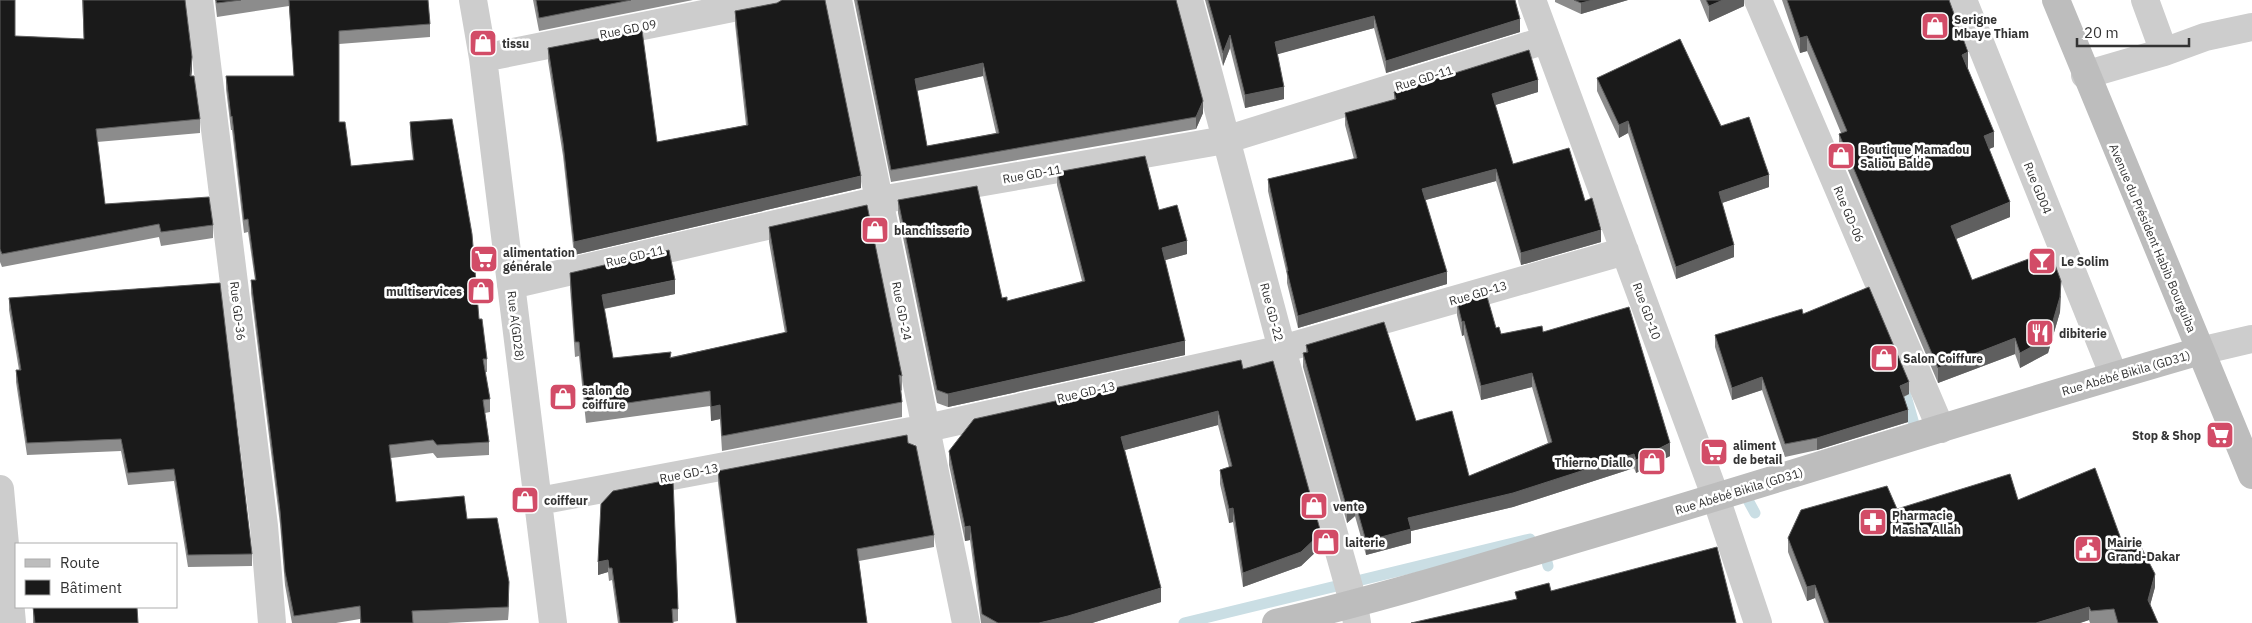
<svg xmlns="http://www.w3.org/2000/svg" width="2252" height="623" viewBox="0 0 2252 623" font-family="'IBM Plex Sans',sans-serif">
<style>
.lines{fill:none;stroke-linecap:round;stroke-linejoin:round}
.stream{stroke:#cadee4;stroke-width:11}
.street{stroke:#cdcdcd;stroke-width:28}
.secondary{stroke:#bdbdbd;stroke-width:28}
.wall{fill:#8c8c8c;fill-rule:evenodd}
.shaded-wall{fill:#5f5f5f}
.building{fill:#1a1a1a;stroke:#5f5f5f;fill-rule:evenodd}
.labels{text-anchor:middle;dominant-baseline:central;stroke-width:5;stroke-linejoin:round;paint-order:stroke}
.poi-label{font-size:12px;font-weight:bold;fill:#333;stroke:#fff;text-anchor:start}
.street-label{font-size:12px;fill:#333;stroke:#fff}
</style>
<rect width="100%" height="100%" fill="#fff"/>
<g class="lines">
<!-- stream -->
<path class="stream" d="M1902,382l14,49 -5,1
M1742,489l13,24
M1547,562l1,4
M1184,623l346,-84"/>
<!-- street -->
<path class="street" d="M199,0l65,526 8,97
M473,0l10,58 70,565
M838,0l128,623
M1189,0l93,349 72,256 3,18
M1532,0l184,498 42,125
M1758,0l183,429
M1963,0l151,376
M2145,0l19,52 41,-15 47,-10
M483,58l290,-58
M2085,75l79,-23
M511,285l369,-85 345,-60 321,-100
M2200,351l52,-12
M0,489l12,134
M539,501l388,-73 355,-79 343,-98"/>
<!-- secondary -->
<path class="secondary" d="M2056,0l196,475
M1276,623c94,-22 187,-50 280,-78 215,-63 428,-132 644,-194"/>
</g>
<!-- wall -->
<path class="wall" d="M0,0l15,36 69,3 -2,-39h103l7,70 -1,6 9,43v14l-103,9 8,62 108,21v13l-52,8 -2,-9 -157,30 -2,-5z
M215,0h213l2,24v13l-91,7v78l12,44 62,-6 -3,-25v-13l69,197 8,40v13h-2l5,27v13l-5,1 4,29v13l-52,3 -4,-5 -42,5 5,44 71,17 42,76 -1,25 -61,3h-87v-4l-24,4h-44l-7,-38 -5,-61 -29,-231v-13h4l-7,-48 -4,1 -12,-103h-1l-5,-41v-13h68l-5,-70 -72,11z
M533,0h160l-154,31z
M854,0h322l27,113 -7,16 -305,53zM983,76l13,57 -69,13 -10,-55z
M1205,0h310l5,32 -134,41 -12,-45 -97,26 7,45 -39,9 -15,-60 -7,18z
M1555,0h73l-47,14 -26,-12z
M1700,0h44v6l-35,16z
M1782,0h167l19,68h-1l27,79 -5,2 21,68 -54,22 16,41 89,16 -1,16 -12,41 -28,15 -5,-14 -77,29 -99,-234v-15l2,-1 -34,-82 -7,2z
M777,3l84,185 -287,67 -11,-99 -15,-95v-13l109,94 89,-17 -11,-101v-13z
M1597,78l124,48 48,61 -47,16 12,54 -58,22 -48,-146 -9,5 -22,-47z
M1394,92h144l-43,13 18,59 72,37 16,41 -80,23 -25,-84 -71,19 22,84 -149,44 -11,-45v-8l-19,-84v-12l86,-20 -9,-34v-12l49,-13z
M1057,172l102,38 28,44 -22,6 20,95 -237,52 -11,-4 -39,-190v-13l104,98 5,3 75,-20 -25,-96z
M769,227l133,149v15l-1,-1 1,12v15l-180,34 -2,-32 -9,2 -1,-15 -124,17 -7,-67 -4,1 -5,-69v-15l105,21 -71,15 9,49 58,-1 114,-24 -16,-91z
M220,283l32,271v12l-64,1 -14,-86 -46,4 -7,-34 -94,4 -11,-73v-12h3l-10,-60v-12z
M1457,302l39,26 5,6 42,-2 127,124 -34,17 -2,-5 -121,39 -102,24v12l-45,12 -11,-39 -8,7 -44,-156v-14l3,-1v-7l110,76 53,55 79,-33 -16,-56 -51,13 -17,-65 -2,1 -5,-21z
M1803,314l106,80 -5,3 4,25 -91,28 -32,7 -23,-67 -30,10 -17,-53v-12z
M1243,369l78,178 -20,19 -58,21 -10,-65 -4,1 -9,-39v-14l9,-3 -11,-42 -93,25 36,152 -69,21h-111l-11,-83 -5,1 -16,-76v-14z
M908,443l26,92v12l-75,14 8,62h-131l-18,-140v-12z
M2018,500l107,50 30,37 -5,18 8,18h-68l-1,-3 -9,3h-256l-9,-25 -8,3 -19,-49v-14l109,-29z
M601,504l77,105v12l-5,1v1h-55l-6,-43 -3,1 -1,-9 -10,3z
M33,607l105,16h-105z"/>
<!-- shaded-wall -->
<path class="shaded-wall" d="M1593,0h35l-47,14v-11z
M1723,0h21v6l-35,16v-16z
M1374,16v12l-99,27v-13z
M1520,19v13l-134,41v-12z
M1230,35v13l-7,18v-13z
M1807,36v15l-7,2v-15z
M1968,52v16l-6,2v-15z
M192,57v13l-2,20v-14z
M983,63v13l-68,15v-12z
M1538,80v12l-46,14v-12z
M1284,87v12l-39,9v-13z
M1203,101v12l-7,16v-12z
M1628,121v12l-9,5v-13z
M1994,132v15l-10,4v-15z
M1496,169v12l-74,20v-12z
M1769,175v12l-50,17v-12z
M861,176v12l-287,67v-13z
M2010,202v15l-59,24v-15z
M1601,230v12l-80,23v-12z
M1187,241v13l-25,7v-13z
M1734,245v12l-58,22v-12z
M1447,272v12l-149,44v-12z
M675,280v14l-73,15v-14z
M2061,281l-1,31 -12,41 -28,15v-15z
M1464,321v14l-2,1v-14z
M2015,338v16l-77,29v-15z
M1185,341v14l-237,52v-13z
M1532,373v14l-51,13v-14z
M1762,377v13l-30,10v-12z
M1909,382v12l-9,4v-12z
M720,405v14l-9,2v-14z
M1908,410v12l-91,28v-12z
M1218,411v14l-97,26v-14z
M1670,443v13l-34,17v-13z
M1634,454v14l-121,39 -102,24v12l-45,12v-14l42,-23z
M1355,502v14l-8,7v-14z
M1233,508v14l-4,1v-14z
M970,526v14l-5,1v-14z
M1321,533v14l-20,19 -58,21v-14z
M608,560v12l-10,3v-13z
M2155,574v13l-7,26v-13z
M509,582v13l-1,25v-13z
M1815,585v13l-8,3v-14z
M1161,588v14l-69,21h-53z
M2089,607v13l-9,3h-44z"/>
<!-- building -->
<path class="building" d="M0,0h15v36l69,3 -1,-39h102l7,57 -2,19h4l6,43 -104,10 9,75 104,-7 4,28 -52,7 -2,-8 -157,30 -2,-5z
M216,0h25l-24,3z
M289,0h139l2,24 -91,7v91h6l6,44 63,-6 -4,-38 42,-3 20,115 7,85h3l5,40h-4l7,40 -7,1 6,42 -52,3 -4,-5 -44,5 7,57 68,-6 3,23 30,-1 12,64 -1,25 -96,4 1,12h-52l-1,-17 -66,10 -9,-44 -5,-61 -29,-231h5l-8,-61 -4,1 -12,-104 -1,1 -5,-41h68z
M536,0h95l-92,18z
M782,0h43l36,176 -287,66 -11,-99 -15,-95 94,-18 15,112 91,-17 -13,-114 42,-8z
M857,0h319l27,101 -7,16 -305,53zM983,63l16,70 -72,13 -12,-67z
M1208,0h307l5,19 -134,42 -12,-45 -99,26 9,45 -39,8 -15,-60 -7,18z
M1574,0h19l-12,3z
M1706,0h17l-14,6z
M1787,0h162l19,52 -6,3 32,77 -10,4 26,66 -59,24 21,54 78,-29 11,30 -1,16 -12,41 -28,15 -5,-15 -77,30 -99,-234 8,-3 -40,-95 -7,2z
M1680,39l41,87 28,-9 20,58 -50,17 15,53 -58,22 -48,-146 -9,4 -22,-47z
M1529,50l9,30 -46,14 21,70 56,-16 16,53 7,-3 9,32 -80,23 -25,-84 -74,20 25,83 -149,44 -11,-45h1l-20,-92 89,-21 -12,-45 51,-14 -2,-7z
M1145,156l14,54 18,-5 10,36 -25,7 23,93 -237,53 -11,-4 -39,-190 79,-14 25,112 5,-1v4l78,-20 -28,-109z
M867,205l35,171 -3,-1 3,27 -180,34 -2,-31 -9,2 -1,-16 -124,18 -7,-67h-4l-5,-69 99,-23 6,30 -73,15 11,63 58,-6 -1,6 117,-26 -18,-105z
M220,283l32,271 -64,1 -14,-86 -46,4 -7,-34 -94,4 -11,-73h5l-12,-72z
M1869,287l40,95 -9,4 8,24 -91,28 -32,6 -23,-67 -30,11 -17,-53 87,-26 1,5z
M1486,293l10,35 3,-1 2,7 41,-8 1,6 86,-25 41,136 -34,17 -2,-6 -121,39 -105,25 3,11 -45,12 -11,-39 -8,7 -44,-156 5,-1 -2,-7 78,-23 32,99 36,-10 17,65 83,-34 -20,-69 -51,13 -17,-65 -2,1 -5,-20z
M1241,360l2,9 30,-8 48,172 -20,19 -58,21 -10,-65 -4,1 -9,-39 12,-4 -14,-55 -97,26 40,151 -93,28 -29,7h-41l-16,-9 -12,-88 -5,1 -16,-76 25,-32z
M907,435l1,8 8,3 18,89 -77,14 10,74h-130l-19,-152z
M2095,468l30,82 13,-9 17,33 -7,26 10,23h-40l-4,-14 -23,2 -2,-4 -53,16h-207l-14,-38 -8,2 -19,-49 13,-28 86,-24 10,23 113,-35 8,26z
M673,479l5,130h-6l1,14h-53l-8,-55h-3l-1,-8 -10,2 3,-58 12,-13z
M1717,547l19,76h-325l106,-24 -2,-7 34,-9 2,8z
M33,607h104l1,16h-103z"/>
<!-- icons -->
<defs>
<symbol id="shop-square" viewBox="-11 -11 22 22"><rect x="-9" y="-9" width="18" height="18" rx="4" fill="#d24c67" stroke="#fff"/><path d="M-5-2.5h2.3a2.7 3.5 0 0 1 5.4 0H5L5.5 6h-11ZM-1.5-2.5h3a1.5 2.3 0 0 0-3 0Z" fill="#fff"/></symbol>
<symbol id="supermarket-square" viewBox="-11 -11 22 22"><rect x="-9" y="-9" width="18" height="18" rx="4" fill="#d24c67" stroke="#fff"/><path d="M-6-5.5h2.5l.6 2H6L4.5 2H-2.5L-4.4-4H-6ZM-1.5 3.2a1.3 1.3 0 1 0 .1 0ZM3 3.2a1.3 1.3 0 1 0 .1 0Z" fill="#fff"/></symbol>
<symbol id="bar-square" viewBox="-11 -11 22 22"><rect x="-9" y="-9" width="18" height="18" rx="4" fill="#d24c67" stroke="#fff"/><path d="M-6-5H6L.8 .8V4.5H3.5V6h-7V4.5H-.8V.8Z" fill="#fff"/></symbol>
<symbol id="restaurant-square" viewBox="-11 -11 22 22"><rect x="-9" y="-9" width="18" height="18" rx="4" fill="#d24c67" stroke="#fff"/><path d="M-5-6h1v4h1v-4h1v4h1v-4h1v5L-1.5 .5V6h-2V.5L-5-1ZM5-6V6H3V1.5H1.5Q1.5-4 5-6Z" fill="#fff"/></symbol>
<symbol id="pharmacy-square" viewBox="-11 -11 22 22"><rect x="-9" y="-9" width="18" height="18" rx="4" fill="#d24c67" stroke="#fff"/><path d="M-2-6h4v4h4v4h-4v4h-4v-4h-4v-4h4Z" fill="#fff"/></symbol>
<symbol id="civic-square" viewBox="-11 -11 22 22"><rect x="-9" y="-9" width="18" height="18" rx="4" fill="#d24c67" stroke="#fff"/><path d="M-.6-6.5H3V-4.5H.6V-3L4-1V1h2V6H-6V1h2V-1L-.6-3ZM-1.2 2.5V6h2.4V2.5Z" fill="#fff"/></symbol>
</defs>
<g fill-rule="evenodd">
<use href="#shop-square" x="1919" y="10" width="32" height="32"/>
<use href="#shop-square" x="467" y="27" width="32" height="32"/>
<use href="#shop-square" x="1825" y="140" width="32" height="32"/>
<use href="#shop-square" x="859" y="214" width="32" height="32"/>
<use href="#supermarket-square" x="468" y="243" width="32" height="32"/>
<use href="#bar-square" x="2026" y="245" width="32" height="32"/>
<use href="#shop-square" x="465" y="275" width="32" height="32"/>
<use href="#restaurant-square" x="2024" y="317" width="32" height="32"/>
<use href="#shop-square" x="1868" y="342" width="32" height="32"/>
<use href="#shop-square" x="547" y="381" width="32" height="32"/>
<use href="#supermarket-square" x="2204" y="419" width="32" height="32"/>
<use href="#supermarket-square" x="1698" y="436" width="32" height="32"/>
<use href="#shop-square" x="1636" y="446" width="32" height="32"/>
<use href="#shop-square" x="509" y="484" width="32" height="32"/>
<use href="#shop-square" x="1298" y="490" width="32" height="32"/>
<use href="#pharmacy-square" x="1857" y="506" width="32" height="32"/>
<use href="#shop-square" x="1310" y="526" width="32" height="32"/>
<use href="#civic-square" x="2072" y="533" width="32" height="32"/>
</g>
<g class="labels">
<!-- poi labels -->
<g class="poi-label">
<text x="1954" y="19">Serigne<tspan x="1954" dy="14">Mbaye Thiam</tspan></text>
<text x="502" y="43">tissu</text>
<text x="1860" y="149">Boutique Mamadou<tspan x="1860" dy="14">Saliou Balde</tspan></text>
<text x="894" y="230">blanchisserie</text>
<text x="503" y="252">alimentation<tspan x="503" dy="14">générale</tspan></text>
<text x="2061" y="261">Le Solim</text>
<text x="462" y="291" text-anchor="end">multiservices</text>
<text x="2059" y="333">dibiterie</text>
<text x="1903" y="358">Salon Coiffure</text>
<text x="582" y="390">salon de<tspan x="582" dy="14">coiffure</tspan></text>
<text x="2201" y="435" text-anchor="end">Stop &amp; Shop</text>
<text x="1733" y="445">aliment<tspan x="1733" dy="14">de betail</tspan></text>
<text x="1633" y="462" text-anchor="end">Thierno Diallo</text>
<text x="544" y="500">coiffeur</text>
<text x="1333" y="506">vente</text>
<text x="1892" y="515">Pharmacie<tspan x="1892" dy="14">Masha Allah</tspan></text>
<text x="1345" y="542">laiterie</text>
<text x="2107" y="542">Mairie<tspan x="2107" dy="14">Grand-Dakar</tspan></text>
</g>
<!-- street labels -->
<g class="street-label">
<text transform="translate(628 29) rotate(-11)">Rue GD 09</text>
<text transform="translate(1424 78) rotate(-17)">Rue GD-11</text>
<text transform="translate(1032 174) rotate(-10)">Rue GD-11</text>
<text transform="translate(2038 188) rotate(68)">Rue GD04</text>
<text transform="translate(1849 214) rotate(67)">Rue GD-06</text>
<text transform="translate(2153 238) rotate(67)">Avenue du Président Habib Bourguiba</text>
<text transform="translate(635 256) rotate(-13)">Rue GD-11</text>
<text transform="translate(1478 293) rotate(-16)">Rue GD-13</text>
<text transform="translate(238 311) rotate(83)">Rue GD-36</text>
<text transform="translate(902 311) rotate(79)">Rue GD-24</text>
<text transform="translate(1647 311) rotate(70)">Rue GD-10</text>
<text transform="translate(1272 312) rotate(75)">Rue GD-22</text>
<text transform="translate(516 326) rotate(83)">Rue A(GD28)</text>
<text transform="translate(2126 373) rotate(-16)">Rue Abébé Bikila (GD31)</text>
<text transform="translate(1086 392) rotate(-13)">Rue GD-13</text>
<text transform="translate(689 473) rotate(-11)">Rue GD-13</text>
<text transform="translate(1739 491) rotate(-17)">Rue Abébé Bikila (GD31)</text>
</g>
</g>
<!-- legend -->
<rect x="15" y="543" width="162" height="65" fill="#ffffff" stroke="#adadad"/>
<rect x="25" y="559" width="25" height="8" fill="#bdbdbd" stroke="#adadad"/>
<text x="60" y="568" font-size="15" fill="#333333">Route</text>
<rect x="25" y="580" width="25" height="15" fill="#1a1a1a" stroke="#adadad"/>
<text x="60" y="593" font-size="15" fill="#333333">Bâtiment</text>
<!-- scale -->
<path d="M2077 38v8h112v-8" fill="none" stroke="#333333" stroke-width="2.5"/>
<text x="2084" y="38" font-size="15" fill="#333333" stroke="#ffffff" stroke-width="4" paint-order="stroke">20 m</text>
</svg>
